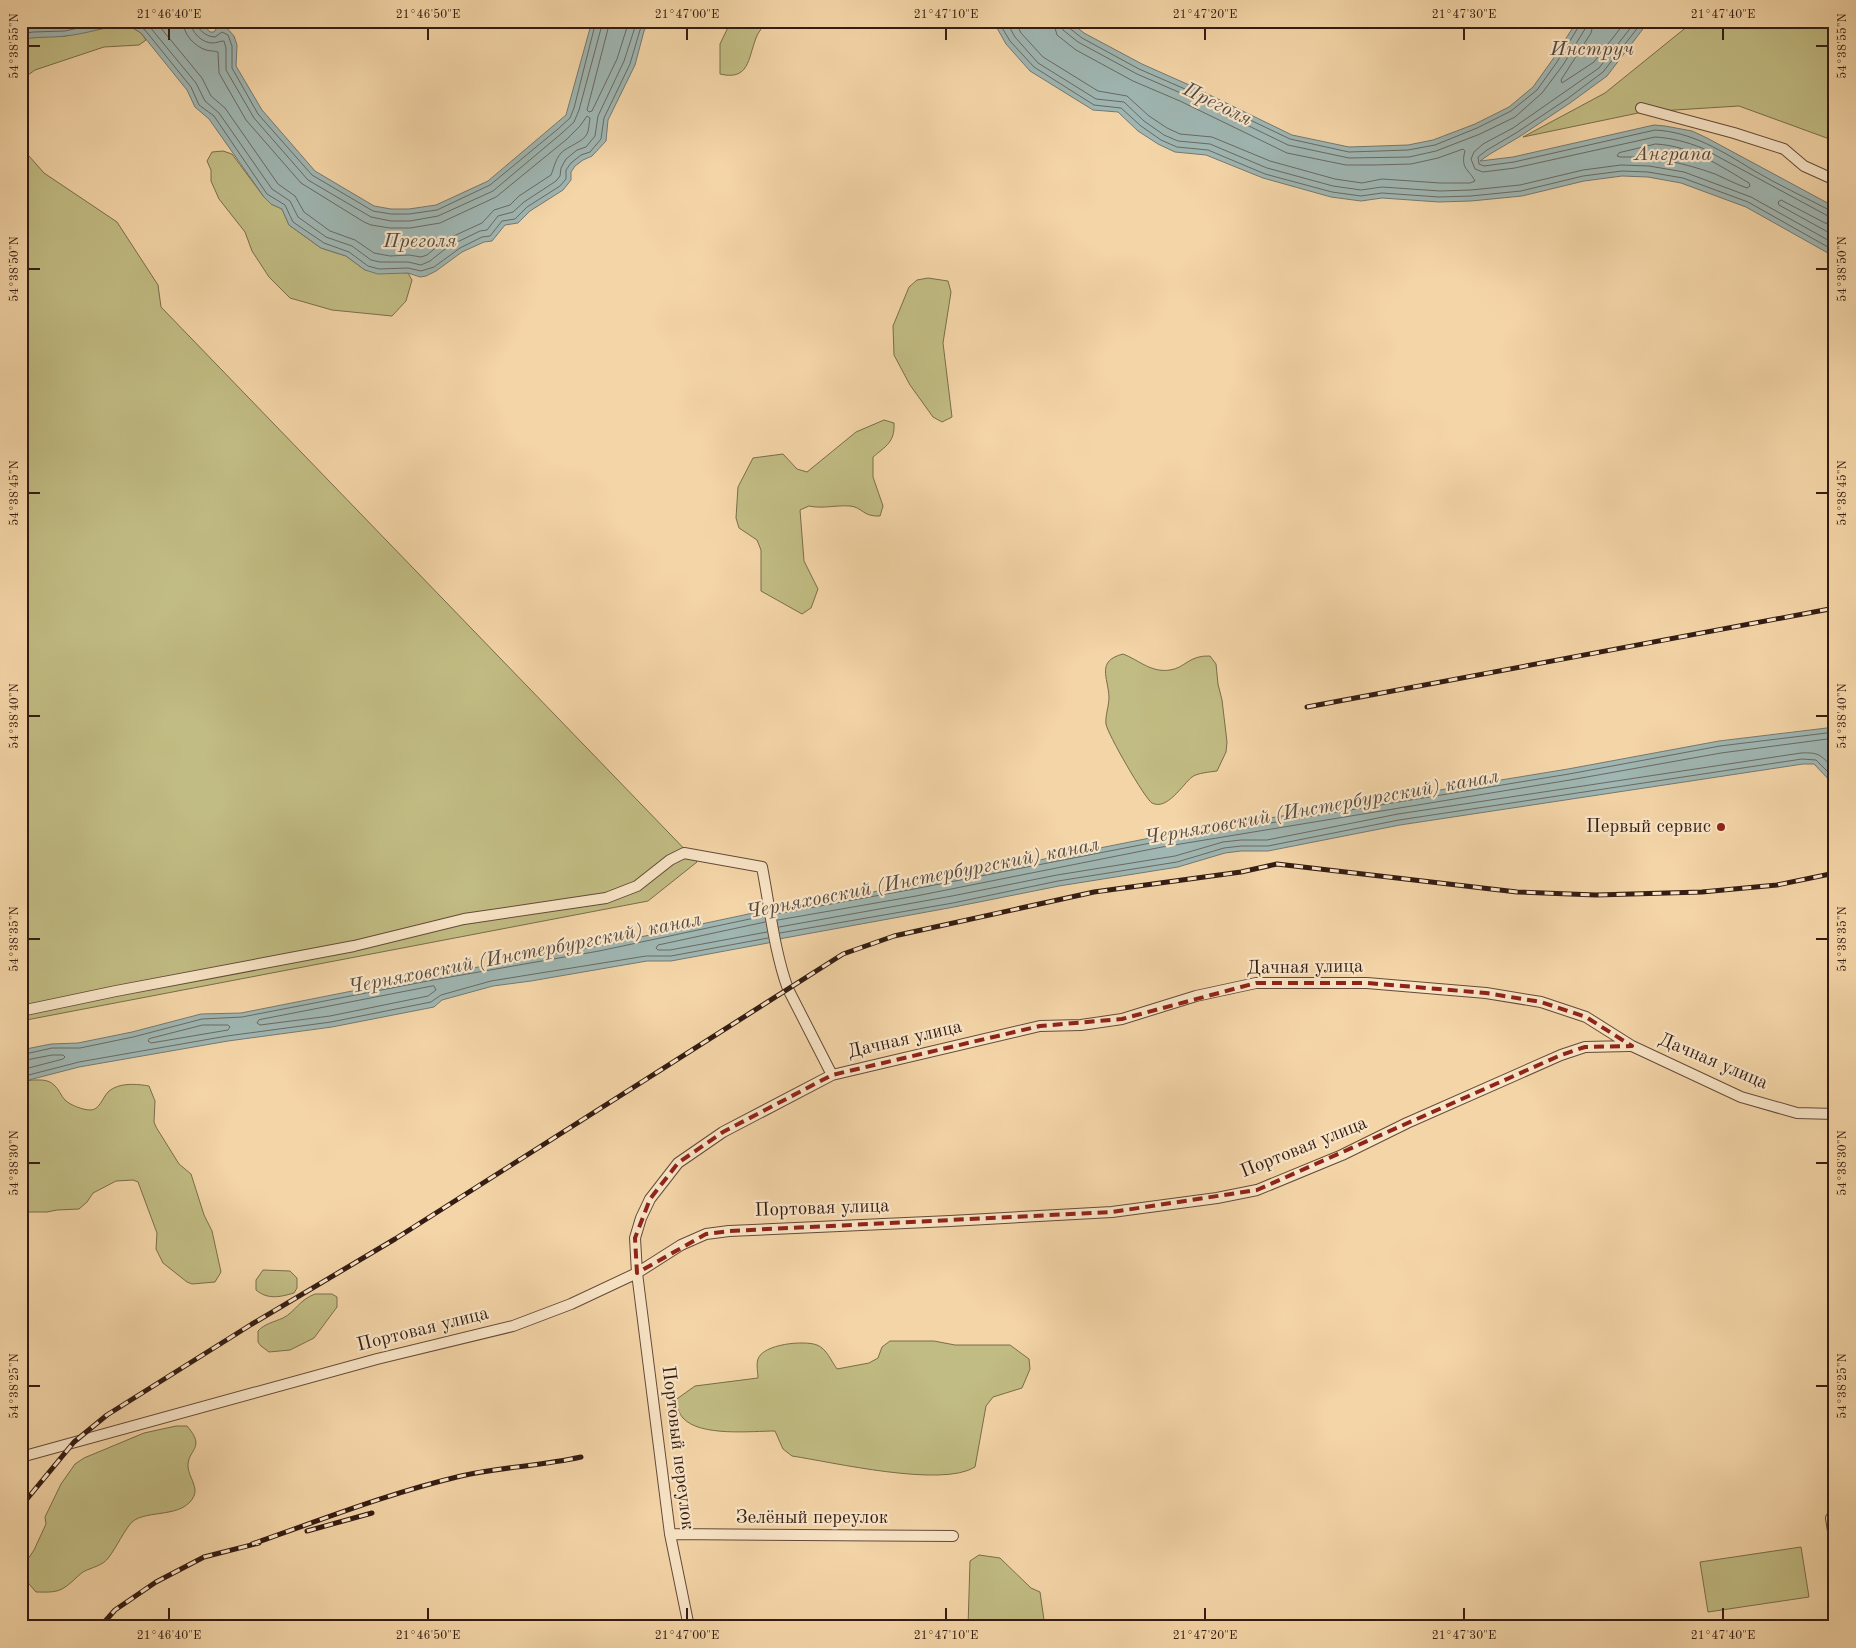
<svg xmlns="http://www.w3.org/2000/svg" width="1856" height="1648" viewBox="0 0 1856 1648" font-family="'Old Standard TT',serif">
<style>
.green{fill:#c1bc83;stroke:#7a6c4b}
.water{fill:#9fb6b2;stroke:#747872}
.lines{fill:none;stroke-linecap:round;stroke-linejoin:round}
.shore{stroke:#6a6962;stroke-width:1}
.minor-casing{stroke:#644a38;stroke-width:12}
.minor{stroke:#f8e4c6;stroke-width:10}
.rail-casing{stroke:#341c13;stroke-width:5}
.rail{stroke:#f8e4c6;stroke-width:3;stroke-dasharray:9;stroke-linecap:butt}
.marked{fill:none;stroke:#8f2418;stroke-width:4;stroke-dasharray:10 6;stroke-linejoin:round}
.ticks{fill:none;stroke:#341c13;stroke-width:2}
.poi-dot{fill:#8f2418;stroke:#f8e4c6;stroke-width:2}
.labels{text-anchor:middle;dominant-baseline:central;stroke-width:4.5;stroke-linejoin:round;paint-order:stroke}
.poi-label{font-size:19px;fill:#341c13;stroke:#f8e4c6;text-anchor:end}
.street-label{font-size:19px;fill:#341c13;stroke:#f8e4c6}
.water-label{font-size:20px;font-style:italic;fill:#544a43;stroke:#f8e4c6}
.neatline{fill:none;stroke:#341c13;stroke-width:2}
.ticks-label{font-size:12px;text-anchor:middle;fill:#341c13}
</style>
<rect width="100%" height="100%" fill="#f4d5a7"/>
<filter id="stains"><feTurbulence type="fractalNoise" baseFrequency=".004" numOctaves="4"/><feColorMatrix values="0 0 0 0 .2 0 0 0 0 .09 0 0 0 0 .02 0 0 0 .5 -.17"/></filter>
<radialGradient id="worn" r=".72"><stop offset=".6" stop-color="#630" stop-opacity="0"/><stop offset="1" stop-color="#630" stop-opacity=".3"/></radialGradient>
<!-- green -->
<path class="green" d="M731,21h36c-4,6 -9,11 -11,17 -8,21 -7,43 -36,36v-30z
M1694,21h141v120l-96,-35 -96,6 -120,25 82,-44z
M128,25l13,8 5,7 -7,5 -35,2 -69,23 -14,10v-40l12,-3 33,-1 31,-8z
M21,147l23,26 73,49 41,63 3,22 536,555 -49,39 -627,120z
M223,151l9,3 32,43 7,7 11,5 7,16 32,23 25,8 19,14 43,3 4,7 -6,21 -14,15 -60,-6 -42,-12 -21,-21 -17,-26 -7,-19 -26,-33 -8,-18v-11l-4,-9 5,-9z
M928,278l20,3 3,11 -8,51 9,74 -10,5 -9,-5 -23,-32 -16,-30 -1,-29 16,-39 8,-7z
M884,420l10,3c1,19 -8,23 -21,34v20l10,29 -3,10c-17,1 -18,-9 -30,-10 -15,-1 -27,3 -41,0l-9,4 4,51 14,28 -7,19 -9,6 -41,-23v-41l-4,-10 -18,-12 -3,-10 2,-31 15,-29 30,-4 14,15 10,3 49,-40z
M1123,654c16,6 28,19 47,16 15,-2 19,-15 40,-14l6,8 2,20 4,16 5,42 -1,10 -9,19c-7,1 -20,2 -25,6 -9,7 -25,34 -40,26 -7,-4 -45,-70 -46,-79 -1,-8 3,-18 3,-27 -1,-20 -13,-36 14,-43z
M32,1080c8,0 16,-1 22,5 5,4 7,11 11,15 5,5 18,10 25,10 9,1 13,-13 18,-18 11,-10 29,-8 41,-6l6,15 -1,21 2,5 23,37 12,10 13,41 8,16 9,41 -6,10 -23,2 -5,-2 -24,-19 -7,-14 1,-16 -19,-51 -5,-2 -17,1 -23,12 -6,9 -8,7 -22,1 -10,2h-26v-130z
M263,1270l27,1 7,7v10l-3,5c-14,4 -26,7 -38,-3v-10z
M315,1294h17l5,3v10l-23,31 -24,12 -21,2 -8,-6 -3,-4v-11c6,-7 16,-9 25,-13 12,-6 16,-18 32,-24z
M890,1341h44l21,4h55l19,14 1,10 -8,19 -29,9 -7,9 -11,61c-33,21 -143,-5 -183,-11l-9,-7 -8,-18c-23,0 -75,6 -92,-13 -4,-4 -6,-12 -9,-17l21,-15 63,-8c0,-5 -2,-14 0,-19 5,-15 46,-19 59,-14 10,4 14,16 20,24l32,-6 9,-5 4,-11z
M176,1426h11c20,23 0,23 1,41 1,10 10,20 6,29 -11,23 -47,13 -62,26 -7,7 -16,26 -23,35 -6,9 -17,10 -26,15 -7,5 -13,13 -21,17 -8,4 -17,3 -26,3l-7,-8 -4,-9 3,-16 6,-9 12,-26 -1,-7 16,-33 14,-20 9,-6 60,-25z
M1801,1547l8,50 -101,15 -8,-50z
M979,1555l21,3 31,30 9,4 5,35h-77l2,-66z"/>
<!-- water -->
<path class="water" d="M21,21h179l10,11h4l4,-6 8,1 8,9 3,9 -1,21 26,44 53,61 59,35 17,3h18l27,-4 52,-24 78,-66 26,-94h58l-6,10 -9,34 -27,55 -2,21 -14,15 -9,4 -8,6 -4,6v8l-8,10 -33,21 -12,12 -13,2 -13,16 -8,1 -22,10 -26,19 -10,5 -6,1 -12,-4 -30,1 -13,-4 -19,-14 -25,-8 -32,-23 -7,-16 -11,-5 -7,-7 -55,-78 -14,-12 -8,-17 -46,-57 -13,-8c-22,1 -41,9 -63,11 -15,2 -29,0 -44,4z
M991,21h78l15,12 58,31 45,20 105,51 57,12 59,-2 25,-5 42,-16 34,-17 24,-20 20,-28 24,-38h72l-42,55 -37,27 -51,34 -29,17 -10,7 33,-4 141,-32 11,1 27,5 15,7 128,69v50l-89,-50 -65,-24 -33,-6 -26,-1 -38,5 -62,15 -51,5 -32,1 -57,-4 -21,3 -30,-4 -68,-19 -57,-23 -31,-3 -17,-8 -20,-13 -20,-19 -25,-2 -63,-39 -24,-27 -9,-16z
M1835,727v59l-21,-22h-11l-403,61 -132,26h-27l-16,2 -47,14 -119,19 -105,21 -175,32 -11,4 -97,18h-24l-116,20 -38,5 -51,14 -8,7 -102,20 -104,14 -149,26 -58,15v-32l30,-6 27,-1 54,-11 69,-18 40,-1 192,-38 165,-29 174,-37 142,-24 246,-49 408,-67 151,-28z"/>
<g class="lines">
<!-- shore -->
<path class="shore" d="M132,21l13,9 46,57 8,18 15,11 53,78 18,11 8,17 31,21 25,9 19,14 11,3 29,-1 13,3 13,-4 26,-19 22,-11 8,-1 12,-15 13,-2 12,-12 33,-21 6,-7v-9l5,-7 10,-8 9,-3 11,-13 3,-21 26,-54 10,-34 4,-9
M143,21l6,5 47,57 9,18 14,12 53,76 18,12 8,16 28,20 26,9 19,14 9,2h28l13,3 9,-4 19,-15 31,-15 7,-1 11,-14 15,-4 11,-10 32,-21 4,-5 1,-8 5,-9 11,-9 9,-3 9,-11 3,-20 26,-55 13,-40
M155,21l47,57 9,18 14,12 53,76 17,12 9,16 26,19 25,9 19,13 16,3 19,-1 12,2 6,-2 18,-15 37,-17 12,-13 16,-5 9,-9 32,-21c3,-7 4,-15 10,-22 7,-7 22,-11 26,-19 2,-4 2,-11 3,-16l-3,-2 -7,10 -13,13 -71,58 -56,26 -30,5h-20l-19,-3 -7,-3 -63,-39 -55,-63 -27,-47 -1,-21c-3,-1 -8,-1 -12,-2 -12,-4 -23,-16 -23,-29
M190,21c1,11 12,22 22,22 5,0 8,-2 12,-2l2,7v22l28,48 54,62 63,37 20,4h19l28,-5 55,-25 69,-58 12,-11 5,-12 24,-89
M196,21c1,9 11,16 19,16l7,-5 6,3 4,11v22l26,46 54,61 61,36 18,3h18l28,-4 53,-25 68,-56 12,-11 4,-10 22,-87
M610,21l-23,89 2,2 3,-1 25,-52 12,-38
M998,21l12,20 24,26 60,38 27,3 20,18 20,14 16,7 31,3 57,24 67,18 29,4 21,-3 57,4 32,-1 50,-5 62,-15 39,-5 26,1 35,6 65,24 87,49
M1006,21l9,16 23,26 58,36 28,3 20,19 20,14 14,6 32,3 57,24 66,18 28,4 21,-3 58,4 31,-1 49,-5 63,-15 38,-5 28,1 35,6 67,25 84,47
M1015,21l6,12 22,24 55,34 29,5 22,20 18,12 13,6 32,3 58,24 65,18 27,4 20,-4 58,4h30l5,-2c-6,-12 -15,-12 -10,-30l-2,-2 -25,9 -27,6 -37,1h-28l-59,-12 -107,-52 -47,-20 -57,-31 -19,-15 -4,-14
M1060,21l3,9 15,12 59,32 46,20 105,51 61,13 60,-1 27,-6 44,-17 35,-17 27,-24 21,-28 22,-36 1,-8
M1067,21l1,6 14,11 57,31 46,20 105,50 59,13 59,-2 27,-5 42,-17 34,-17 26,-21 20,-28 22,-36 1,-5
M1594,21l-3,12 -30,47 1,3 32,-21 32,-41
M1636,21l-37,47 -86,60 -30,16 -9,8 -3,7 4,10 8,3 32,-4 140,-31c17,1 32,5 47,11l126,68 7,2
M1643,21l-40,51 -36,27 -51,34 -29,17 -9,7 1,7 5,2 30,-4 141,-32c37,2 67,21 98,40 25,15 52,27 78,41h4
M21,28c19,-5 39,-2 58,-7
M21,34l12,-2 32,-1 44,-10
M1656,144c36,2 64,22 93,39l1,3 -3,2c-11,-4 -21,-9 -32,-14 -30,-11 -63,-18 -95,-17l-3,-1 2,-3z
M1835,225l-10,-2 -44,-23 -3,2 1,3 56,31
M776,914l138,-25 247,-48 408,-67 151,-28 115,-14
M778,920l138,-24 246,-49 408,-67 151,-27 114,-15
M765,922l-107,23 -2,3 2,2h12l97,-18
M779,927l173,-31 105,-21 118,-19 48,-14 18,-2h26l131,-26 403,-61c20,-1 20,3 34,17
M780,933l173,-30 105,-22 119,-19 47,-14 17,-2h27l131,-26 403,-61 14,1 19,19
M434,986l2,4 -8,6 -98,20 -70,9 -3,-2 2,-3z
M203,1025h25l2,2 -2,3 -77,13 -3,-2 1,-2z
M21,1055l31,-7h28l53,-11 69,-18 40,-2 191,-37 166,-29 165,-35
M21,1061l31,-6h11l2,2 -2,2 -42,11
M21,1077l58,-15 148,-26 104,-14 100,-20 10,-7 50,-14 155,-25h25l97,-18"/>
<defs>
<path id="minor" d="M1641,108l93,25 50,16 20,17 31,14
M21,1011l95,-20 238,-45 110,-27 142,-21 31,-12 33,-26 14,-7 78,14c8,41 12,83 26,122l44,86 208,-49 41,-1 41,-6 74,-23 60,-13h111l119,10 55,9 45,15 46,29 109,51 56,16 38,1
M21,1457l356,-98 136,-33 58,-22 66,-31 44,-28 25,-11 23,-3 221,-10 162,-9 105,-14 40,-8 85,-35 65,-32 154,-68 24,-8 44,-1
M1831,1518l4,26
M670,1534l283,2
M689,1627l-19,-93 -33,-261 -2,-35 6,-20 9,-19 28,-36 45,-31 109,-57"/>
</defs>
<!-- minor casing -->
<use href="#minor" class="minor-casing"/>
<!-- minor -->
<use href="#minor" class="minor"/>
<defs>
<path id="rail" d="M1307,707l528,-99
M21,1509l6,-10 47,-57 33,-27 145,-91 143,-85 448,-285 51,-18 200,-44 147,-20 36,-8 240,28 79,3 106,-3 75,-7 58,-12
M307,1531l65,-18
M252,1544c69,-24 137,-51 209,-68 39,-9 80,-10 120,-19
M100,1627l15,-17 41,-28 48,-25 55,-14"/>
</defs>
<!-- rail casing -->
<use href="#rail" class="rail-casing"/>
<!-- rail -->
<use href="#rail" class="rail"/>
</g>
<!-- marked area -->
<path class="marked" d="M1256,983h111l119,10 55,9 45,15 46,29 -47,1 -24,8 -304,135 -145,22 -383,19 -23,3 -69,39 -2,-35 15,-39 28,-36 45,-31 109,-57 208,-49 82,-7z"/>
<!-- ticks -->
<path class="ticks" d="M169,28v12M428,28v12M687,28v12M946,28v12M1205,28v12M1464,28v12M1723,28v12M28,46h12M1816,46h12M28,269h12M1816,269h12M28,493h12M1816,493h12M28,716h12M1816,716h12M28,939h12M1816,939h12M28,1163h12M1816,1163h12M28,1386h12M1816,1386h12M169,1608v12M428,1608v12M687,1608v12M946,1608v12M1205,1608v12M1464,1608v12M1723,1608v12"/>
<!-- markers -->
<circle class="poi-dot" cx="1721" cy="827" r="5"/>
<g class="labels">
<!-- poi labels -->
<g class="poi-label">
<text x="1711" y="827">Первый сервис</text>
</g>
<!-- street labels -->
<g class="street-label">
<text transform="translate(1305 968) rotate(-1)">Дачная улица</text>
<text transform="translate(905 1040) rotate(-13)">Дачная улица</text>
<text transform="translate(1713 1062) rotate(23)">Дачная улица</text>
<text transform="translate(1304 1148) rotate(-22)">Портовая улица</text>
<text transform="translate(822 1209) rotate(-2)">Портовая улица</text>
<text transform="translate(423 1330) rotate(-14)">Портовая улица</text>
<text transform="translate(677 1448) rotate(83)">Портовый переулок</text>
<text x="812" y="1518">Зелёный переулок</text>
</g>
<!-- water labels -->
<g class="water-label">
<text x="1592" y="50">Инструч</text>
<text transform="translate(1217 105) rotate(26)">Преголя</text>
<text x="1673" y="155">Анграпа</text>
<text x="420" y="242">Преголя</text>
<text transform="translate(1322 808) rotate(-10)">Черняховский (Инстербургский) канал</text>
<text transform="translate(923 879) rotate(-11)">Черняховский (Инстербургский) канал</text>
<text transform="translate(525 954) rotate(-11)">Черняховский (Инстербургский) канал</text>
</g>
</g>
<!-- margin -->
<rect width="1856" height="1648" fill="none" stroke="#f4d5a7" stroke-width="55"/>
<rect x="28" y="28" width="1800" height="1592" class="neatline"/>
<g class="ticks-label">
<text x="169" y="18">21°46'40"E</text>
<text x="428" y="18">21°46'50"E</text>
<text x="687" y="18">21°47'00"E</text>
<text x="946" y="18">21°47'10"E</text>
<text x="1205" y="18">21°47'20"E</text>
<text x="1464" y="18">21°47'30"E</text>
<text x="1723" y="18">21°47'40"E</text>
<text transform="translate(14 46) rotate(-90)" y="4">54°38'55"N</text>
<text transform="translate(1842 46) rotate(-90)" y="4">54°38'55"N</text>
<text transform="translate(14 269) rotate(-90)" y="4">54°38'50"N</text>
<text transform="translate(1842 269) rotate(-90)" y="4">54°38'50"N</text>
<text transform="translate(14 493) rotate(-90)" y="4">54°38'45"N</text>
<text transform="translate(1842 493) rotate(-90)" y="4">54°38'45"N</text>
<text transform="translate(14 716) rotate(-90)" y="4">54°38'40"N</text>
<text transform="translate(1842 716) rotate(-90)" y="4">54°38'40"N</text>
<text transform="translate(14 939) rotate(-90)" y="4">54°38'35"N</text>
<text transform="translate(1842 939) rotate(-90)" y="4">54°38'35"N</text>
<text transform="translate(14 1163) rotate(-90)" y="4">54°38'30"N</text>
<text transform="translate(1842 1163) rotate(-90)" y="4">54°38'30"N</text>
<text transform="translate(14 1386) rotate(-90)" y="4">54°38'25"N</text>
<text transform="translate(1842 1386) rotate(-90)" y="4">54°38'25"N</text>
<text x="169" y="1639">21°46'40"E</text>
<text x="428" y="1639">21°46'50"E</text>
<text x="687" y="1639">21°47'00"E</text>
<text x="946" y="1639">21°47'10"E</text>
<text x="1205" y="1639">21°47'20"E</text>
<text x="1464" y="1639">21°47'30"E</text>
<text x="1723" y="1639">21°47'40"E</text>
</g>
<rect width="100%" height="100%" filter="url(#stains)"/>
<rect width="100%" height="100%" fill="url(#worn)"/>
</svg>
